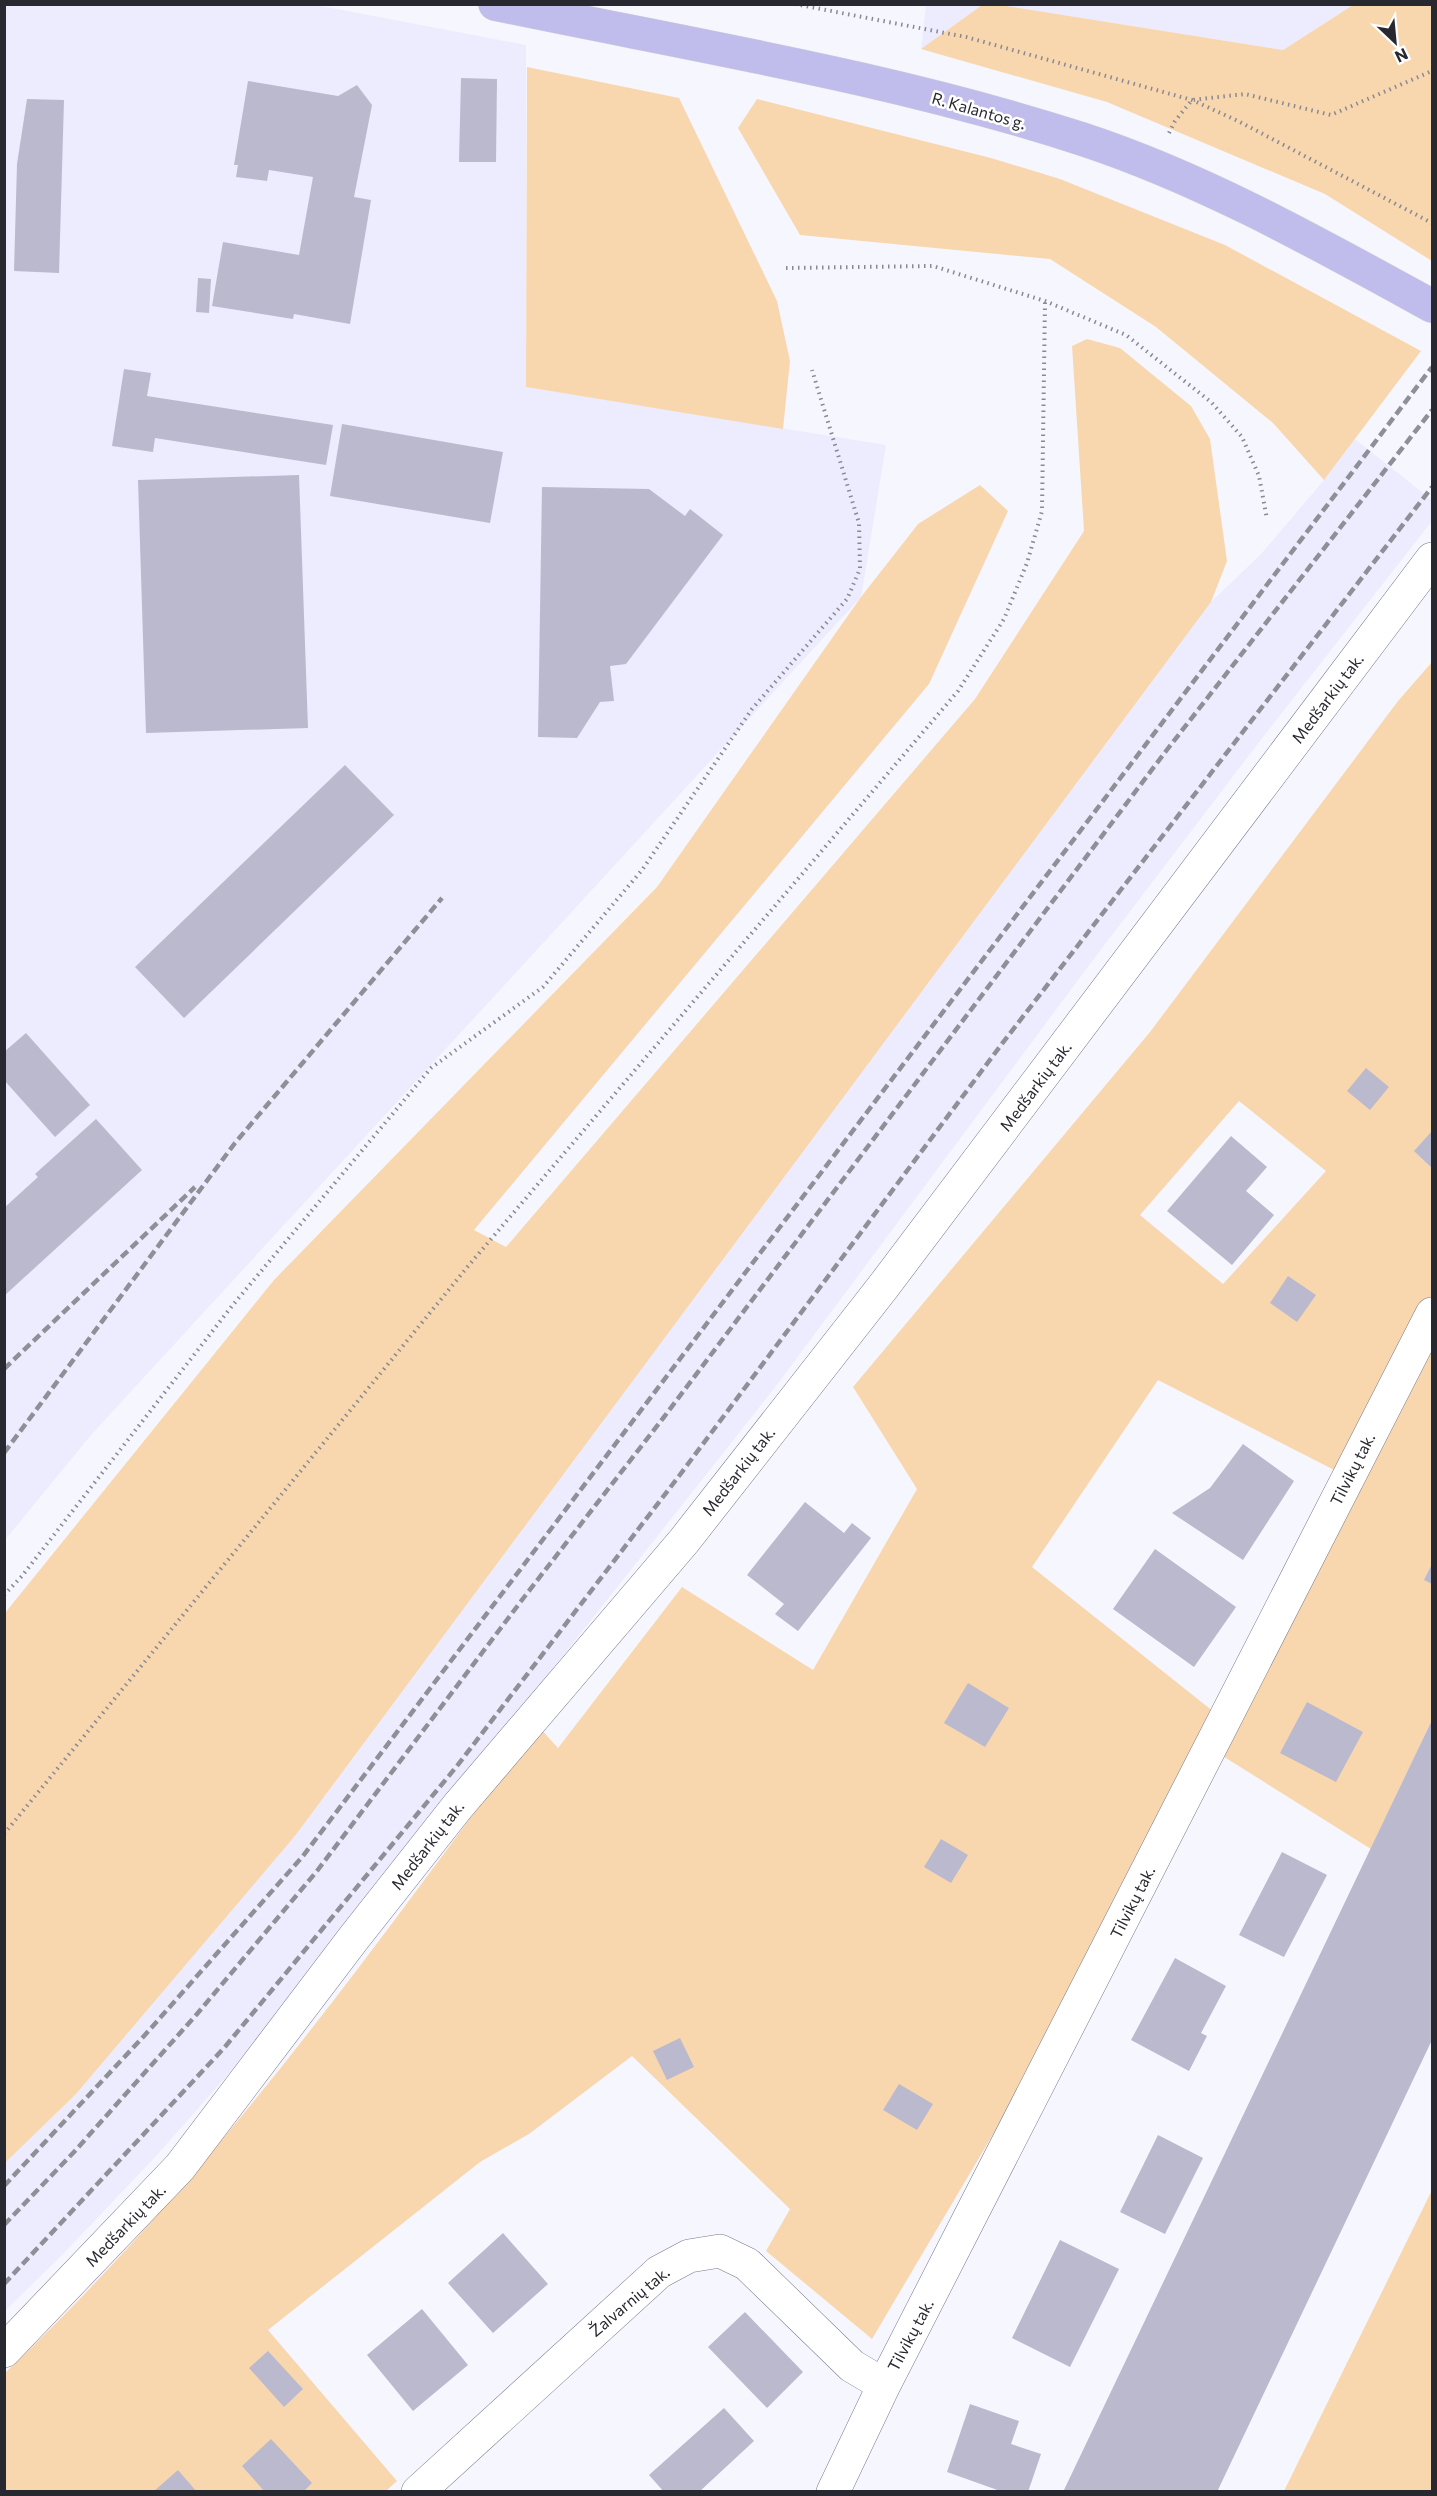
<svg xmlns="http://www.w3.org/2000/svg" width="1437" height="2496" viewBox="0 0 1437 2496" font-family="Commissioner,sans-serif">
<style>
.built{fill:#ececfe}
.green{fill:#f9d7ae;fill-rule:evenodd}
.building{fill:#bab9ce}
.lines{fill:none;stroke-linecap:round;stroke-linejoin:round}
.minor-casing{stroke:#7a798d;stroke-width:34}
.primary-casing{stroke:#d4d4d6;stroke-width:34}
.path{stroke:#898992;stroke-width:4;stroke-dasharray:1.5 4.5;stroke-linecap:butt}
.minor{stroke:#fff;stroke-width:33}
.primary{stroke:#c0bceb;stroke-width:33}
.rail{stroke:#8f8f97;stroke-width:4.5;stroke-dasharray:9 4.5;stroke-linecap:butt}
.labels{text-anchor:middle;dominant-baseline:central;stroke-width:5;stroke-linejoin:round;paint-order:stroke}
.street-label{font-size:16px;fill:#282830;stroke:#fff}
</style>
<rect width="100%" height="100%" fill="#f6f6ff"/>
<!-- built -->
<path class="built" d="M5,5h311l210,40v342l360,58 -25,152 -770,838 -86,105z
M926,5h56l-61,44z
M1000,5h353l-70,45z
M1355,439l77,61v21l-166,212 -176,231 -314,422 -323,409 -199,250 -98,111 -92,97 -59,58v-148l71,-69 219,-258 916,-1234 50,-48 63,-74z"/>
<!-- green -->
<path class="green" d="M982,5h18l283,45 70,-45h79v256l-107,-67 -218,-92 -186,-53z
M527,67l152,31 98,203 13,60 -7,68 -257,-42z
M757,99l234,59 69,21 165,66 196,106 -97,129 -51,-57 -117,-96 -106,-68 -250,-24 -62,-107z
M1087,339l33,9 71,58 19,33 17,122 -16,41 -916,1234 -219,258 -71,69v-550l269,-333 383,-393 204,-290 57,-73 62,-39 28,26 -79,173 -455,546 32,17 469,-548 109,-168 -12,-185z
M1432,662v1058l-61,129 -161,-101 -72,141 -266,450 -106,-88 24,-42 -158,-153 -103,78 -49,28 -212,168 129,151 -11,10 -381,1v-119c204,-193 367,-422 533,-647l20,22 124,-161 131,83 104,-181 -64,-102 297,-355 248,-331zM1239,1101l87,70 -103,113 -83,-69zM1158,1380l190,97 -124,243 -192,-153z
M1432,2190v301h-148z"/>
<!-- building -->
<path class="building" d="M461,78l36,1 -1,83h-37z
M248,81l90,15 19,-11 15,20 -18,92 17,3 -21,124 -56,-10 -1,5 -81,-13 11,-64 76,13 14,-78 -44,-7 -2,11 -31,-4 2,-12h-4z
M27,99l37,1 -5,173 -45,-2 3,-107z
M198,278l13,1 -2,34 -13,-1z
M124,369l27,4 -4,23 186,29 -7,40 -171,-27 -2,14 -41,-6z
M342,424l161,28 -13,71 -160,-27z
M299,475l9,253 -162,5 -8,-253z
M542,487l107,2 36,27 5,-7 33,26 -97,129 -16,2 4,35 -14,1 -23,36 -39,-1z
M345,765l49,50 -210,203 -49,-51z
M26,1033l64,72 -35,32 -51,-57v-28z
M1366,1068l23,19 -19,23 -23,-19z
M96,1119l46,51 -138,126v-88l34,-31 -3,-3z
M1432,1131v37l-18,-17z
M1231,1136l36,31 -21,24 28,24 -42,50 -65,-54z
M1288,1276l28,19 -19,27 -27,-19z
M1243,1444l51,37 -51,79 -71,-47 38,-25z
M805,1502l39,31 8,-10 19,15 -73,93 -23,-17 9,-10 -37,-29z
M1155,1549l81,58 -42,60 -81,-58z
M1432,1564v20l-8,-4z
M968,1683l41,25 -24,39 -41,-24z
M1307,1702l56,30 -27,50 -56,-29z
M1432,1720v320l-215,452h-154z
M941,1839l27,16 -17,28 -27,-16z
M1282,1852l45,23 -43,82 -45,-22z
M1175,1958l51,28 -25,47 6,3 -18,35 -58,-31z
M680,2038l14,29 -27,13 -14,-29z
M899,2084l34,20 -16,26 -34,-20z
M1158,2135l45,23 -38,76 -45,-22z
M503,2233l45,51 -55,49 -45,-50z
M1060,2240l59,29 -49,98 -58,-29z
M422,2309l46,56 -55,46 -46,-56z
M745,2312l58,60 -36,36 -59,-61z
M268,2351l35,38 -19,18 -35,-39z
M970,2404l49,17 -8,23 30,10 -13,38h-25l-56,-20z
M724,2408l30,33 -55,51h-35l-15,-17z
M271,2439l41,44 -9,9h-38l-23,-26z
M178,2470l19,22h-44z"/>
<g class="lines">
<defs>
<path id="minor" d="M4,2351l176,-184 173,-228 105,-133 226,-265 199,-254 549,-728
M418,2492l241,-220 30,-16 31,-5 27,13 105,102 32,19
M833,2492l51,-107 548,-1071"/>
<path id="primary" d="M495,4c196,41 396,73 587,135 122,40 239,106 350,167"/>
</defs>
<!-- minor casing -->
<use href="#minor" class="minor-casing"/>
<!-- primary casing -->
<use href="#primary" class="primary-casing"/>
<!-- path -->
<path class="path" d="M795,4l171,33 226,63 48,22 192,101
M1169,133l6,-12 17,-21 53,-6 86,21 101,-44
M786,268l147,-2 112,35 81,34 85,67 31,35 17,39 8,43
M4,1595l18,-19 210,-270 199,-238 112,-81 99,-117 110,-161 95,-110 13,-30 -1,-46 -47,-153
M4,1834l465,-569 489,-574 46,-72 23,-56 15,-52 3,-210"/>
<!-- minor -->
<use href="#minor" class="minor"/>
<!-- primary -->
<use href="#primary" class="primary"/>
<!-- rail -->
<path class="rail" d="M4,1369l191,-182
M4,1453l231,-310 207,-245
M4,2186l140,-150 159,-180 1129,-1489
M4,2225l70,-73 123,-138 120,-143 208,-275 139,-179 502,-666 266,-341
M4,2284l220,-236 233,-282 222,-290 322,-431 431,-558"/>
</g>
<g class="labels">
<!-- street labels -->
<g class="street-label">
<text transform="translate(979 110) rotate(16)">R. Kalantos g.</text>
<text transform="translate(1327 698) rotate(-53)">Medšarkių tak.</text>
<text transform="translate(1035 1086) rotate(-53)">Medšarkių tak.</text>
<text transform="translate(1352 1469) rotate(-63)">Tilvikų tak.</text>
<text transform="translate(738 1471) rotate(-52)">Medšarkių tak.</text>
<text transform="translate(427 1845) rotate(-52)">Medšarkių tak.</text>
<text transform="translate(1132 1902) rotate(-63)">Tilvikų tak.</text>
<text transform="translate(125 2225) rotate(-46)">Medšarkių tak.</text>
<text transform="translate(629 2301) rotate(-40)">Žalvarnių tak.</text>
<text transform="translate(910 2335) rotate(-62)">Tilvikų tak.</text>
</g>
</g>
<!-- border -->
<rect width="1437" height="2496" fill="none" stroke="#282830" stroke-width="12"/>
<!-- north arrow -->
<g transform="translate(1395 42) rotate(154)" stroke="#ffffff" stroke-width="4.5" paint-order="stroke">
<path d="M0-4.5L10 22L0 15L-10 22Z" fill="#282830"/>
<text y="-9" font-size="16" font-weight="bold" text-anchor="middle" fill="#282830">N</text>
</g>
</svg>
